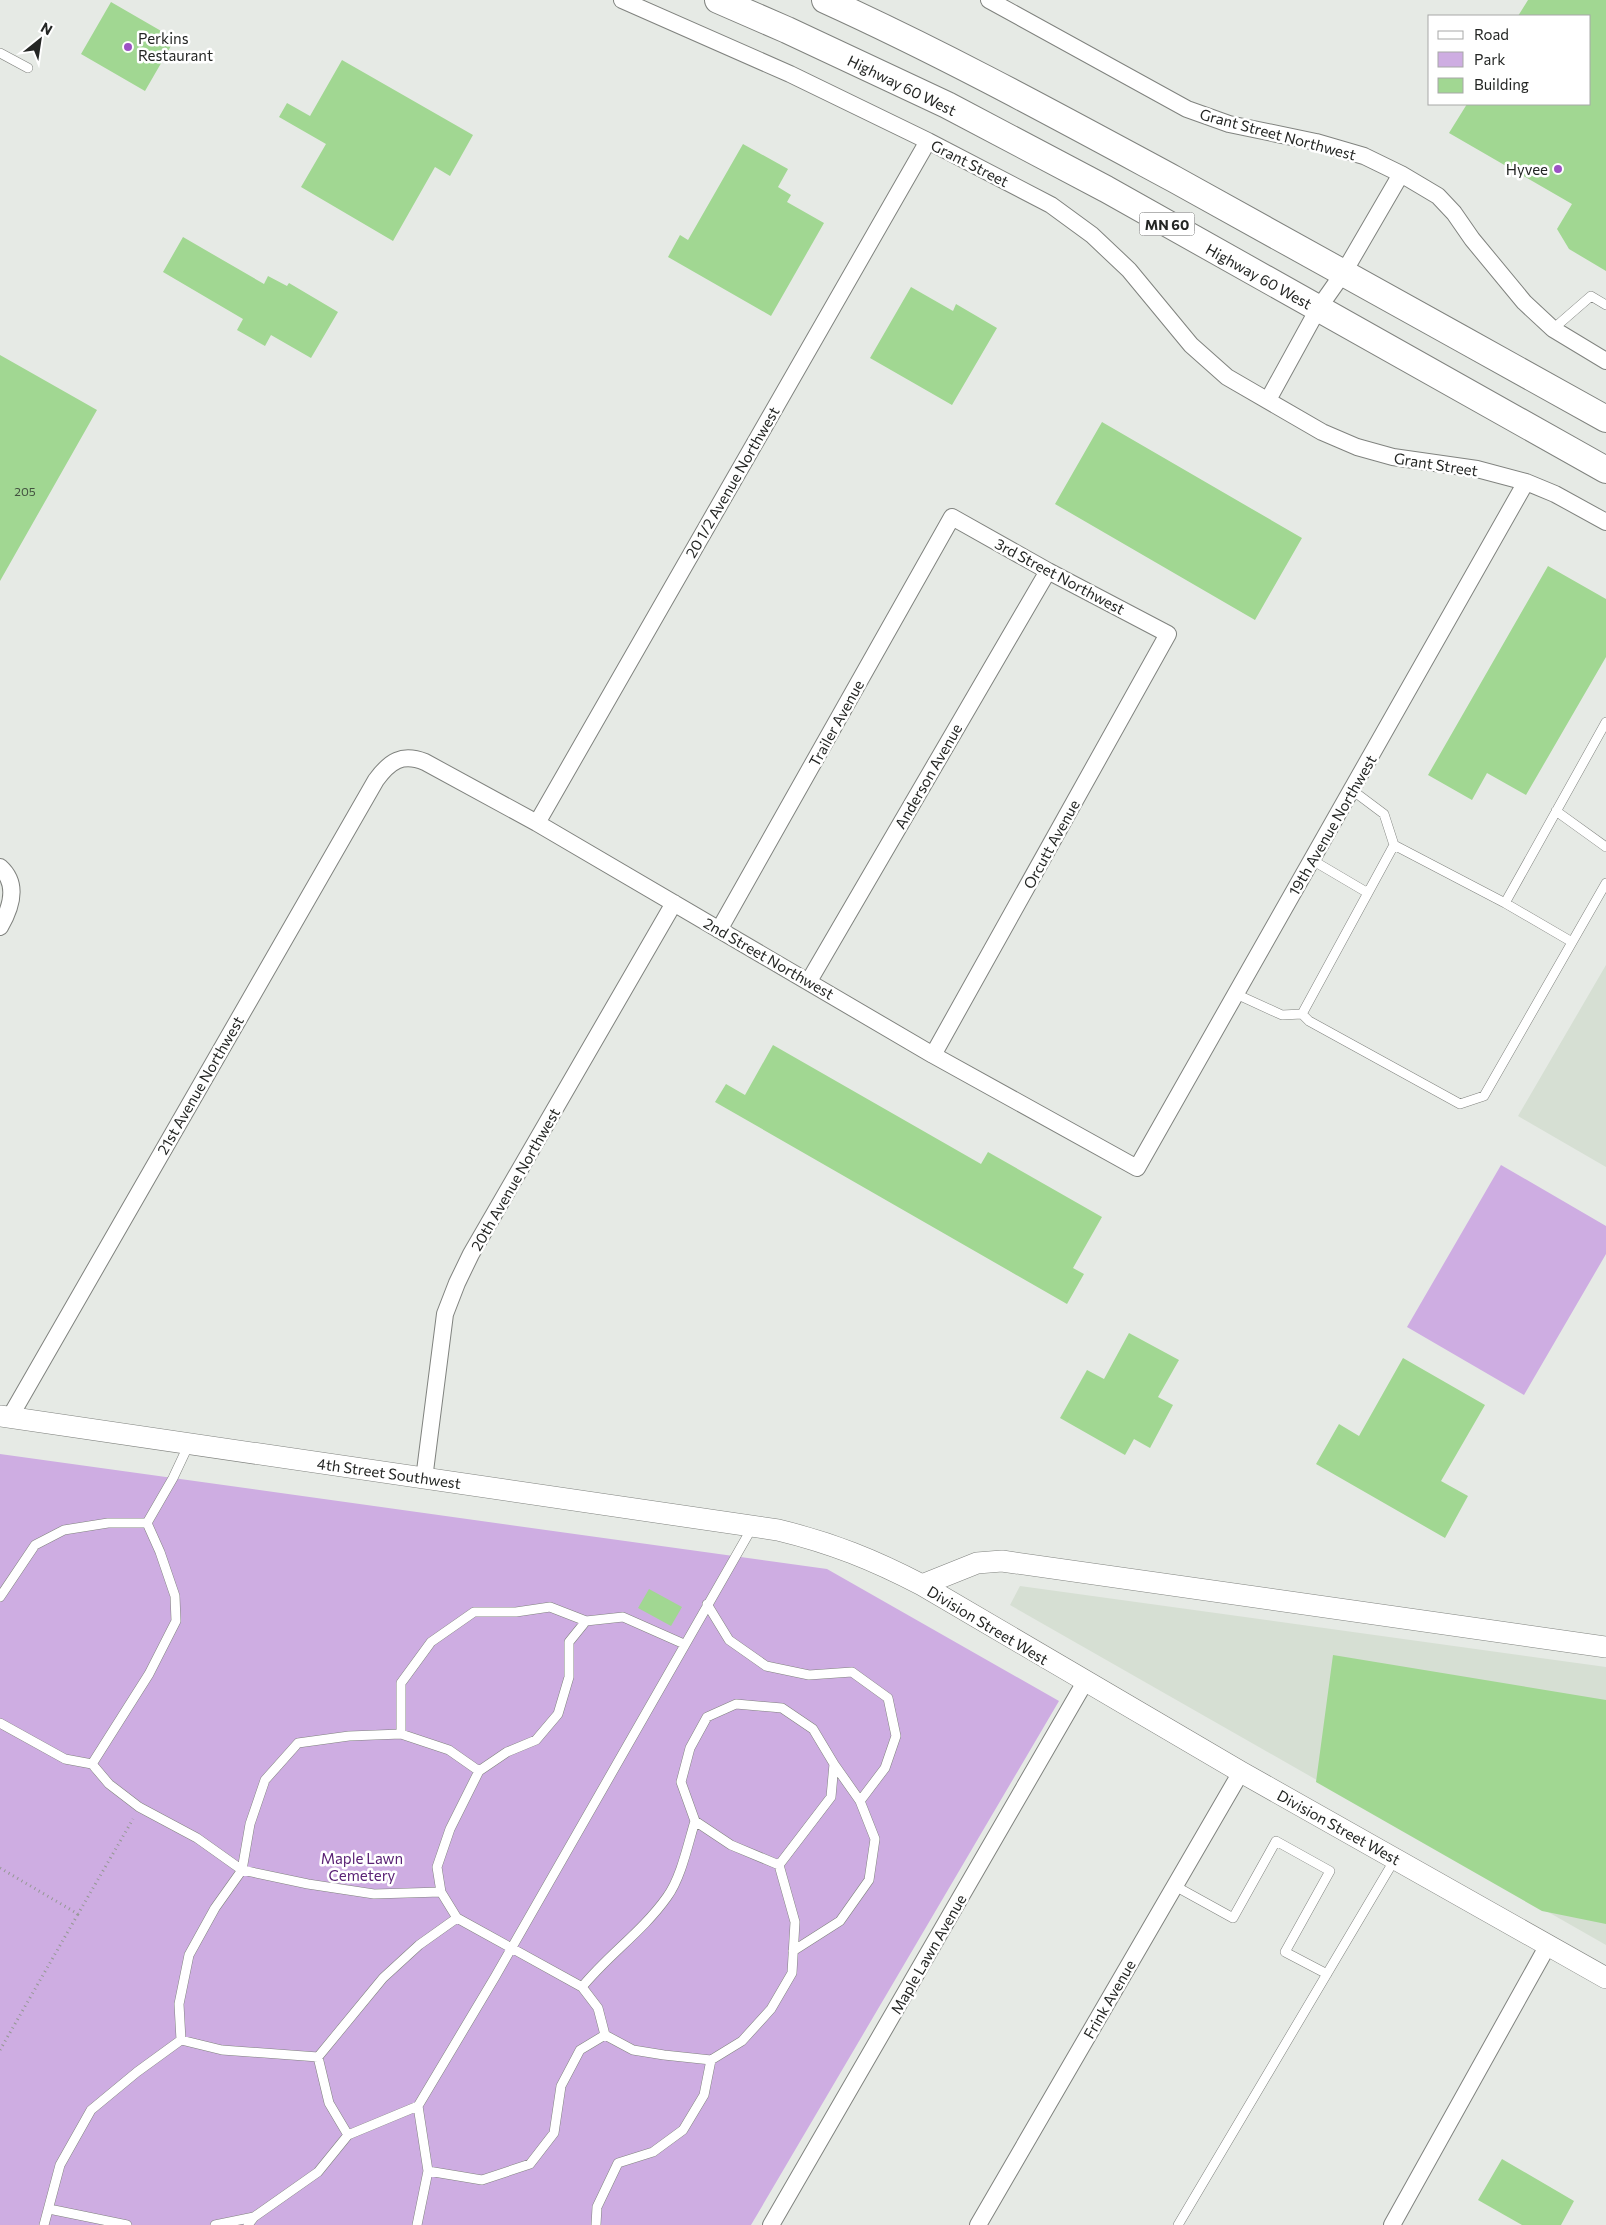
<svg xmlns="http://www.w3.org/2000/svg" width="1606" height="2225" viewBox="0 0 1606 2225" font-family="Commissioner,sans-serif">
<style>
.built{fill:#d6dfd3}
.green{fill:#ceade2}
.building{fill:#a1d792}
.lines{fill:none;stroke-linecap:round;stroke-linejoin:round}
.service-casing{stroke:#80837f;stroke-width:10}
.minor-casing{stroke:#80837f;stroke-width:18}
.tertiary-casing{stroke:#80837f;stroke-width:22}
.primary-casing{stroke:#80837f;stroke-width:28}
.path{stroke:#959894;stroke-width:3;stroke-dasharray:1 4;stroke-linecap:butt}
.service{stroke:#fff;stroke-width:9}
.minor{stroke:#fff;stroke-width:16}
.tertiary{stroke:#fff;stroke-width:21}
.primary{stroke:#fff;stroke-width:26}
.poi-dot{fill:#9c52c4;stroke:#fff;stroke-width:2}
.labels{text-anchor:middle;dominant-baseline:central;stroke-width:5;stroke-linejoin:round;paint-order:stroke}
.number-label{font-size:12px;fill:#435240}
.shield{fill:#fff;stroke:#666766;stroke-width:1}
.shield-label{font-size:14px;font-weight:bold;fill:#242624}
.poi-label{font-size:15px;fill:#242624;stroke:#fff;text-anchor:start}
.street-label{font-size:15px;fill:#242624;stroke:#fff}
.park-label{font-size:15px;fill:#5a2275;stroke:#fff}
</style>
<rect width="100%" height="100%" fill="#e6eae5"/>
<!-- built -->
<path class="built" d="M1606,965v202l-88,-51z
M1020,1586l586,81v278l-596,-340z"/>
<!-- green -->
<path class="green" d="M1501,1165l105,61v28l-82,141 -117,-68z
M0,1454l827,115 232,132 -308,524h-751z"/>
<!-- building -->
<path class="building" d="M1528,0h78v271l-37,-22 -12,-20 15,-25 -123,-71 18,-29h123v-88h-72z
M111,2l64,37 -30,52 -64,-37z
M342,60l131,75 -23,41 -15,-9 -42,74 -92,-54 25,-43 -47,-27 8,-14 23,13z
M743,144l45,25 -10,18 13,8 -4,7 37,21 -53,93 -103,-59 12,-22 8,5z
M183,237l81,47 4,-8 19,10 2,-3 49,29 -27,46 -40,-23 -6,11 -28,-16 6,-11 -80,-47z
M911,287l42,24 3,-7 41,24 -45,77 -82,-47z
M0,355l97,55 -97,171z
M1102,422l200,116 -47,82 -200,-116z
M1548,566l58,33v58l-80,138 -39,-22 -15,27 -44,-25z
M773,1045l208,119 7,-12 114,65 -29,51 11,6 -17,30 -352,-202 11,-18 19,11z
M1129,1333l50,27 -21,37 15,8 -23,43 -16,-9 -9,16 -65,-37 27,-48 17,9z
M1403,1358l82,47 -44,76 27,15 -23,42 -129,-74 23,-40 20,12z
M649,1589l33,18 -11,19 -33,-18z
M1333,1655l273,45v224l-64,-13 -226,-129z
M1502,2159l72,42 -13,24h-39l-44,-25z"/>
<g class="lines">
<defs>
<path id="service" d="M0,53l28,15
M1553,329l38,-33 15,9
M1606,722l-101,181 -111,-58 -92,169 7,7 151,83 24,-8 122,-213
M1352,790l32,24 10,31
M1556,811l50,36
M1312,860l56,33
M1505,903l67,39
M1236,994l46,21 20,-1
M147,1523l26,-45 16,-34
M0,1597l35,-52 29,-15 44,-7h39
M707,1604l22,36 37,26 43,9 43,-3 36,26 8,38 -11,32 -25,33
M736,1704l46,4 31,21 21,35 -3,33 -52,68 -48,-20 -36,-24 -14,-39 9,-34 17,-31z
M0,1723l65,36 27,5 57,-90 27,-53 -1,-25 -15,-44 -13,-29
M401,1734v-51l30,-41 43,-30h42l34,-5 36,14
M92,1764l17,20 30,23 58,31 45,32 66,14 66,10 67,-2 -4,-25 13,-38 29,-58 28,-19 29,-12 22,-26 11,-37v-35l17,-21 37,-4 61,27
M1175,1886l58,32 43,-77 54,30 -45,81 42,22
M441,1892l16,26 -38,27 -36,33 -65,79 -96,-7 -41,-10 -2,-36 10,-49 26,-47 27,-38 8,-46 15,-44 33,-37 51,-7 52,-2 48,16 30,21
M793,1951l47,-30 29,-41 6,-41 -15,-38 -26,-37
M582,1987c26,-32 61,-56 85,-90 14,-19 21,-53 28,-76
M605,2035l28,15 31,5 47,5
M318,2057l11,46 19,32
M428,2171l54,9 48,-16 24,-31 7,-47 19,-36 25,-15 -7,-27 -16,-21 -125,-69
M49,2209l78,16
M44,2225l16,-60 31,-55 46,-38 44,-32
M215,2225l39,-8
M248,2225l6,-8 64,-45 30,-37 70,-29 77,-129 258,-451
M417,2225l11,-54 -10,-65
M596,2225l1,-18 21,-44 35,-11 30,-22 21,-35 7,-35 31,-19 29,-32 21,-36 3,-51 -16,-57
M1178,2225l217,-366"/>
<path id="minor" d="M622,0l168,74 138,67 123,64 41,30 37,35 62,75 36,32 95,55 35,15 36,10 84,12 49,13 29,12 51,28
M989,0l198,109 42,15 87,18 48,14 37,18 37,22 16,17 18,26 52,63 29,27 53,32
M1268,400l50,-91 26,-37 57,-98
M537,823l391,-682
M0,867c19,17 11,41 0,60
M719,930l233,-413 96,54 120,63 -235,421
M809,981l239,-410
M10,1417l366,-637c14,-19 26,-27 49,-18l112,61 396,232 204,113 389,-686
M424,1479l21,-165 12,-31 14,-29 203,-351
M771,2225l314,-543
M978,2225l263,-453
M1392,2225l156,-280"/>
<path id="tertiary" d="M0,1416l778,114c54,13 96,30 144,55
M1606,1647l-604,-86 -25,2 -55,22 319,187 365,206"/>
<path id="primary" d="M718,0l69,30 160,75 159,84 500,281
M825,0c119,54 234,117 349,179 144,79 288,160 432,240"/>
</defs>
<!-- service casing -->
<use href="#service" class="service-casing"/>
<!-- minor casing -->
<use href="#minor" class="minor-casing"/>
<!-- tertiary casing -->
<use href="#tertiary" class="tertiary-casing"/>
<!-- primary casing -->
<use href="#primary" class="primary-casing"/>
<!-- path -->
<path class="path" d="M0,1868l78,46 55,-95
M0,2050l78,-136"/>
<!-- service -->
<use href="#service" class="service"/>
<!-- minor -->
<use href="#minor" class="minor"/>
<!-- tertiary -->
<use href="#tertiary" class="tertiary"/>
<!-- primary -->
<use href="#primary" class="primary"/>
</g>
<!-- markers -->
<g class="poi-dot">
<circle cx="128" cy="47" r="5"/>
<circle cx="1558" cy="169" r="5"/>
</g>
<g class="labels">
<!-- number labels -->
<g class="number-label">
<text x="25" y="491">205</text>
</g>
<!-- shield labels -->
<rect class="shield" x="1139.5" y="212.5" width="55" height="23" rx="4"/>
<g class="shield-label">
<text x="1167" y="224">MN 60</text>
</g>
<!-- poi labels -->
<g class="poi-label">
<text x="138" y="38">Perkins<tspan x="138" dy="17">Restaurant</tspan></text>
<text x="1548" y="169" text-anchor="end">Hyvee</text>
</g>
<!-- street labels -->
<g class="street-label">
<text transform="translate(902 85) rotate(26)">Highway 60 West</text>
<text transform="translate(1278 134) rotate(15)">Grant Street Northwest</text>
<text transform="translate(970 163) rotate(27)">Grant Street</text>
<text transform="translate(1259 276) rotate(29)">Highway 60 West</text>
<text transform="translate(1436 464) rotate(9)">Grant Street</text>
<text transform="translate(732 482) rotate(-60)">20 1/2 Avenue Northwest</text>
<text transform="translate(1060 576) rotate(28)">3rd Street Northwest</text>
<text transform="translate(836 723) rotate(-61)">Trailer Avenue</text>
<text transform="translate(928 776) rotate(-60)">Anderson Avenue</text>
<text transform="translate(1332 825) rotate(-60)">19th Avenue Northwest</text>
<text transform="translate(1051 844) rotate(-61)">Orcutt Avenue</text>
<text transform="translate(769 958) rotate(30)">2nd Street Northwest</text>
<text transform="translate(200 1085) rotate(-60)">21st Avenue Northwest</text>
<text transform="translate(515 1179) rotate(-60)">20th Avenue Northwest</text>
<text transform="translate(389 1473) rotate(8)">4th Street Southwest</text>
<text transform="translate(988 1625) rotate(31)">Division Street West</text>
<text transform="translate(1339 1827) rotate(29)">Division Street West</text>
<text transform="translate(928 1954) rotate(-60)">Maple Lawn Avenue</text>
<text transform="translate(1109 1999) rotate(-60)">Frink Avenue</text>
</g>
<!-- park labels -->
<g class="park-label">
<text x="362" y="1858">Maple Lawn<tspan x="362" dy="17">Cemetery</tspan></text>
</g>
</g>
<!-- legend -->
<rect x="1428" y="15" width="162" height="90" fill="#ffffff" stroke="#a7a8a7"/>
<rect x="1438" y="31" width="25" height="8" fill="#ffffff" stroke="#a7a8a7"/>
<text x="1474" y="40" font-size="15" fill="#242624">Road</text>
<rect x="1438" y="52" width="25" height="15" fill="#ceade2" stroke="#a7a8a7"/>
<text x="1474" y="65" font-size="15" fill="#242624">Park</text>
<rect x="1438" y="78" width="25" height="15" fill="#a1d792" stroke="#a7a8a7"/>
<text x="1474" y="90" font-size="15" fill="#242624">Building</text>
<!-- north arrow -->
<g transform="translate(40 40) rotate(30)" stroke="#ffffff" stroke-width="4" paint-order="stroke">
<path d="M0-4L9 19L0 12L-9 19Z" fill="#242624"/>
<text y="-8" font-size="14" font-weight="bold" text-anchor="middle" fill="#242624">N</text>
</g>
</svg>
